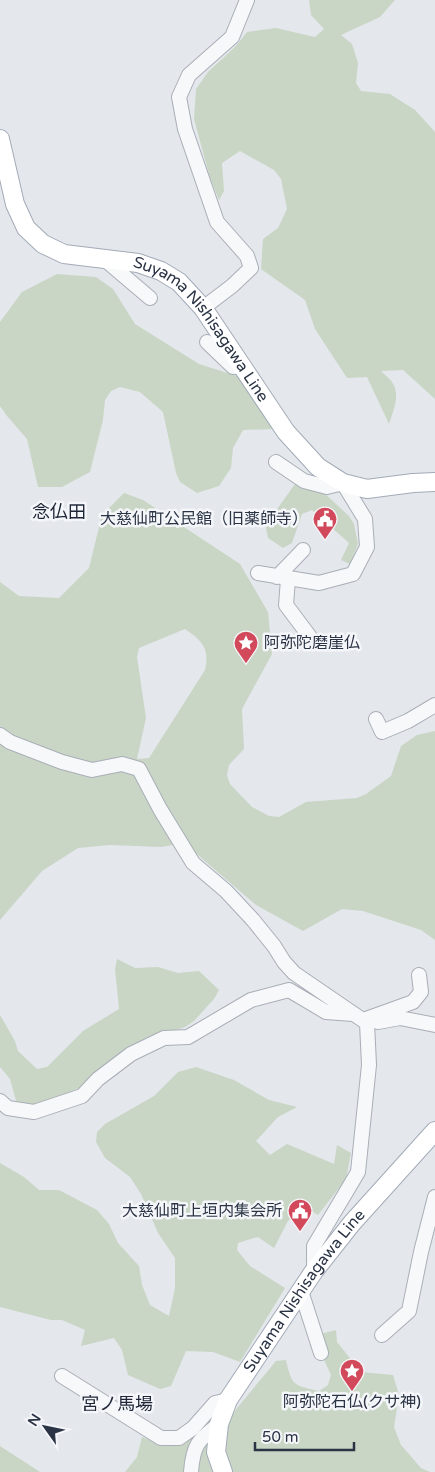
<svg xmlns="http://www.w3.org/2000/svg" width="435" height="1472" viewBox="0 0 435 1472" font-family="'Varela Round','Noto Sans JP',sans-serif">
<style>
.green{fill:#c9d6c5;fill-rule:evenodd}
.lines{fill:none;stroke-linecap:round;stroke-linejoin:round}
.minor-casing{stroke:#a9aeb7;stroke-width:16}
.major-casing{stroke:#a3abb8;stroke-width:20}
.minor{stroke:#f7f8fa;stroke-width:14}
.major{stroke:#fff;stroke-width:18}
.labels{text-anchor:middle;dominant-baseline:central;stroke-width:5;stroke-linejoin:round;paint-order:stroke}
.street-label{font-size:16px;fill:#2b3445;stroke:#f4f6f9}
.poi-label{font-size:16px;fill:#2b3445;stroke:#f4f6f9;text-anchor:end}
.neighbourhood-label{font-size:18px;fill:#1d2536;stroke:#f4f6f9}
</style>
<rect width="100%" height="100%" fill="#e4e7ec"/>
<!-- green -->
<path class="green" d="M309,0h86l-15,17 -39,18 11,9 6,19 -2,20 5,8 29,3 25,16 20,22v267l-32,-29 -22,1c3,3 8,7 11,11 9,13 1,29 -3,42l-22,-47 -20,1 -32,-49 -10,-29 -44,-31 2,-30 15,-11 9,-19 -6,-30 -7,-9 -34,-19 -18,12 2,28 -5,9 -9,-22 -16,-59 2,-30 12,-17 27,-25 12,-15 29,-4 39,9 9,-8 -13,-14z
M57,274l39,3 17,12 22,35 64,40 38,12 37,53 -31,1 -10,18 -2,20 -12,18 -22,7 -17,-11 -4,-9 -13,-61 -23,-20 -20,-5 -9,4 -6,9 -2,20 -13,52 -28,15h-24l-11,-48 -20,-23 -7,-10v-84l22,-30z
M300,477l9,2 40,37 5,8 4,20 -8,20 -9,-4 8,-17 -37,-33 -10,4 -10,29 -9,5 -15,-10 -2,-10 4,-9z
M124,493l19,7 97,64 28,48 4,42 -30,55 2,40 -15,16 -2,10 3,9 22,23 17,9 10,1 27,-15 51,-4 9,-4 25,-18 10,-30 16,-11 18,-4v209l-14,-10 -58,-19 -21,-2 -39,22 -47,-26 -72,-62 -23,4 -51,-2 -32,3 -36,23 -42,49v-338l19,14 40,2 30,-30 13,-53zM185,629c17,12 25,19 20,41l-56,88 -12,1 9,-41 -9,-61 2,-9z
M117,959l18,9 23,-1 20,6 21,-2 20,19 -5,9 -20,22 -9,6 -50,17 -45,38 -52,27 -20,-1 -8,-29 -10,-12v-52l15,26 3,10 19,18 10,-2 36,-36 36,-22 -4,-40z
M196,1067l38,13 35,20 28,7 -19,10 -22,24 14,14 17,-11 47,20 3,-19 14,8 -5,26 -28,36 -13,-8 -17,14 -14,27 -16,-11 -20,6 -1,7 13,16 35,22 -45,74 -27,-10 -27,-1 -15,35 -11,3 -32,-14 -6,-25 -8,-12 -33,8 4,-16 -23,-10h-11l-51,-13v-144l24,14 15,13h20l38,20 12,14 9,19 21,23 3,19 8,20 19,11 6,-28v-30l-17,-25 -17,-39 -11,-17 -25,-19 -9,-16 1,-10 8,-8 49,-28 24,-24z
M336,1330l1,12 24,30 32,3 6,20 -5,32 7,18 20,23 9,4h-305l12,-15 5,-20c30,12 33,14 58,-8l24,15 4,-25 48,-58 10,-1c6,26 7,25 33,31l9,-6 3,-10 -18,-39z
M0,1446l40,26h-40z"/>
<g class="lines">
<defs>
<path id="minor" d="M104,259l46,39
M203,308l29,-22 19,-18 -4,-12 -30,-34 -32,-93 -6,-32 10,-22 43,-38 15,-37
M207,342l26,25h10
M258,573l61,10 34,-9 14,-27 -2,-28 -22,-36 -16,4 -23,-6 -28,-19
M277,577l26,-27
M288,579l-2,26 24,32
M376,719l6,13 26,-11 27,-16
M0,735l10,7 52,20 30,8 30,-6 17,5 21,40 33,54 33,28 27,29 21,26 10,16 10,11 73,50 2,42 -11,107 -44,74v25
M363,1020l50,-18 8,-10 -2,-17
M378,1022l22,-4 35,7
M0,1101l8,7 26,4 48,-16 16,-17 33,-25 33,-16 24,-1 63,-37 38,-10 37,22 27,2
M301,1291l20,62
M382,1335l27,-24 12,-59 14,-55
M62,1376l99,62h18l14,-10 22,-25 13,-3
M191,1472c2,-27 7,-32 28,-48"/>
<g id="major">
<path id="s1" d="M0,139l15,65 11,24 17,16 21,10 74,9 23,8 18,11 24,26 83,124 32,35 25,16 24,6 46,-6 22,-1"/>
<path id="s2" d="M223,1472l-7,-20 3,-28 9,-24 86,-129 38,-48 83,-92"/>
</g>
</defs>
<!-- minor casing -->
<use href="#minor" class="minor-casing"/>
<!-- major casing -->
<use href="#major" class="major-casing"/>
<!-- minor -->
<use href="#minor" class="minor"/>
<!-- major -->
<use href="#major" class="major"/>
</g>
<!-- icons -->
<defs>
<symbol id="civic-pin" viewBox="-11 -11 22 30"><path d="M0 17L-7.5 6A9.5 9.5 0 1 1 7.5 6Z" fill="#d1495b" stroke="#f4f6f9"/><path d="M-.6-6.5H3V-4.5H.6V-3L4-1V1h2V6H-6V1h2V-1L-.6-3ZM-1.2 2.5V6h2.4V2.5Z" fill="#fff"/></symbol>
<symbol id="sight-pin" viewBox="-11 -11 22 30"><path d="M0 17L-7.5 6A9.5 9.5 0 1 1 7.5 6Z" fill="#d1495b" stroke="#f4f6f9"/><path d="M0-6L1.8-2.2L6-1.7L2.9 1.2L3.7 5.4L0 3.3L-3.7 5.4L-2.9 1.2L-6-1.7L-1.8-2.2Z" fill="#fff"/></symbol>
</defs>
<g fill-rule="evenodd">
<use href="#civic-pin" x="311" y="505" width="28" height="38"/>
<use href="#sight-pin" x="232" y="629" width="28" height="38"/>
<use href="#civic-pin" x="286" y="1197" width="28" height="38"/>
<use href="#sight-pin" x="338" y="1357" width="28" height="38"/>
</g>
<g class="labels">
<!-- street labels -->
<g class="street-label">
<text stroke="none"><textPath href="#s1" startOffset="308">Suyama Nishisagawa Line</textPath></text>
<text stroke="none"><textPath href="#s2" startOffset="208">Suyama Nishisagawa Line</textPath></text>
</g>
<!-- poi labels -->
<g class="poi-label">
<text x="308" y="519">大慈仙町公民館（旧薬師寺）</text>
<text x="264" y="643" text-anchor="start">阿弥陀磨崖仏</text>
<text x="282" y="1211">大慈仙町上垣内集会所</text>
<text x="352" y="1402" text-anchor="middle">阿弥陀石仏(クサ神)</text>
</g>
<!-- neighbourhood labels -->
<g class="neighbourhood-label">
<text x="59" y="512">念仏田</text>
<text x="117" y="1404">宮ノ馬場</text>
</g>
</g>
<!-- north arrow -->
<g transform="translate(45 1427) rotate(303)" stroke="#f4f6f9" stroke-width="4" paint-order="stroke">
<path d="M0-4L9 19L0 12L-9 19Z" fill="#2b3445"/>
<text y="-8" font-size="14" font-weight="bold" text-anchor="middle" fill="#2b3445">N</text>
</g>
<!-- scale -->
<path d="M255 1442v8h99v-8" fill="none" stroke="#2b3445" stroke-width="2.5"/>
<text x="262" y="1442" font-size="15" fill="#2b3445" stroke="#f4f6f9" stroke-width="4" paint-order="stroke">50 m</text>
</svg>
